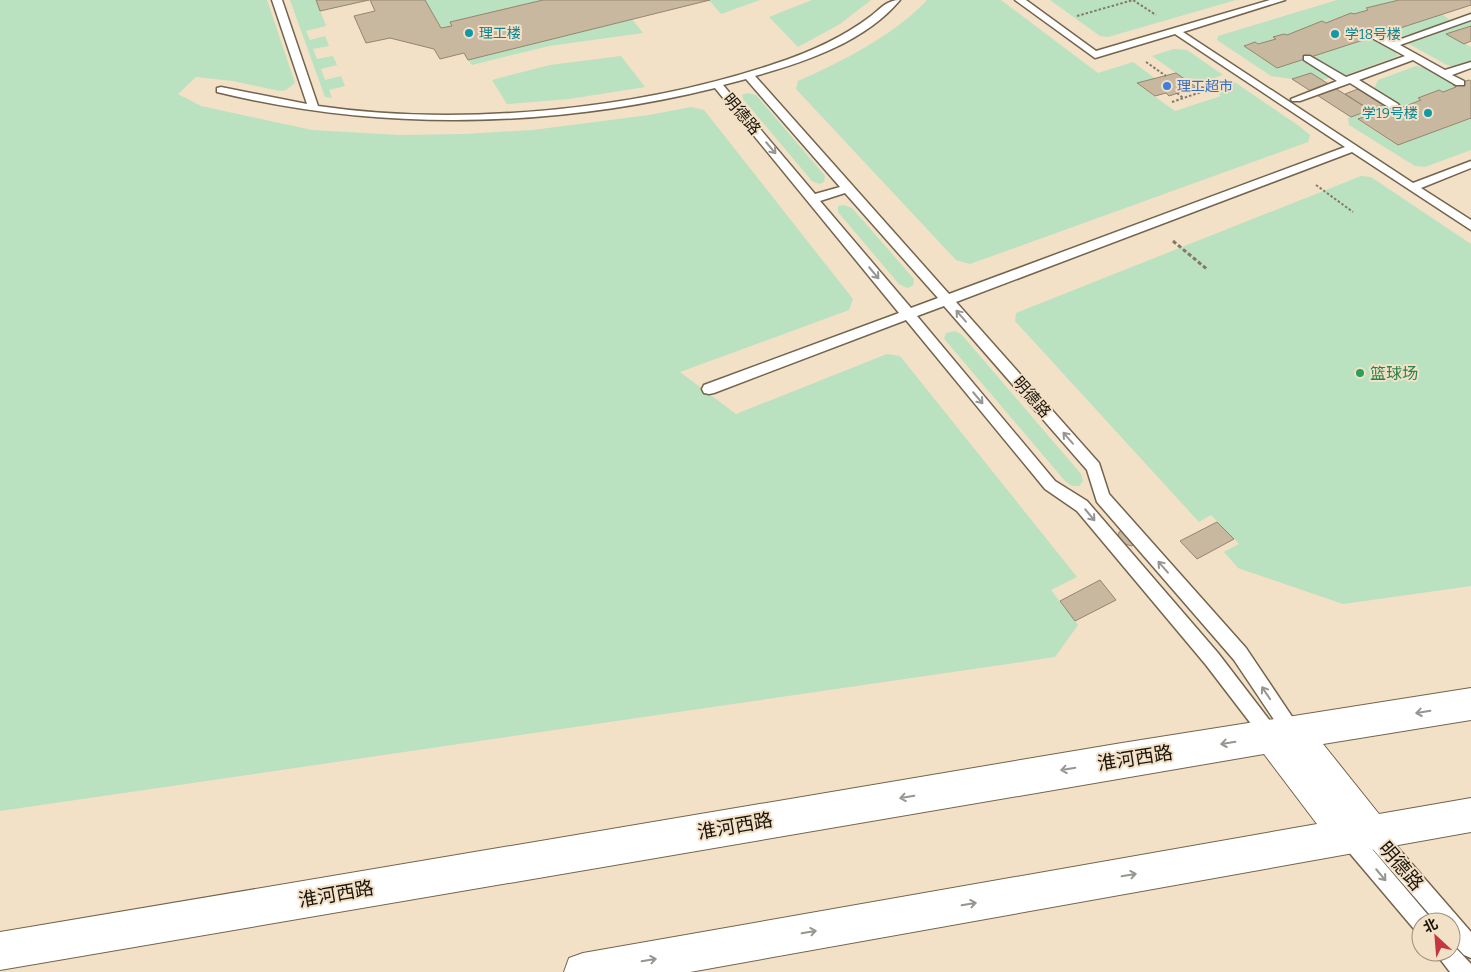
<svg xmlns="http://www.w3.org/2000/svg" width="1471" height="972" viewBox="0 0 1471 972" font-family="Bitter,'Noto Sans SC',serif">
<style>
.green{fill:#bae1c0}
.building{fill:#c9b8a0;stroke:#95856e}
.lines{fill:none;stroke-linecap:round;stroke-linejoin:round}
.lane-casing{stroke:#73644d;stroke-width:3}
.secondary-casing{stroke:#73644d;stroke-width:2}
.path-far1{stroke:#847868;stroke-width:2;stroke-dasharray:2.5 2;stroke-linecap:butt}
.path{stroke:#847868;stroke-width:3;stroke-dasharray:4 2.5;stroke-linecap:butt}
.lane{fill:#fff;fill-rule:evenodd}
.secondary{fill:#fff;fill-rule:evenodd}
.oneway{stroke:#989591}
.culture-dot{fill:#0f9aa8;stroke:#f2e0c7;stroke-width:2}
.shop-dot{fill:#3f7fe0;stroke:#f2e0c7;stroke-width:2}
.leisure-dot{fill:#2e9e5b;stroke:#f2e0c7;stroke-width:2}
.labels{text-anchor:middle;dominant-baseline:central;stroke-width:4;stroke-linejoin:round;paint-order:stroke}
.far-culture-label{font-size:14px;fill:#0d838f;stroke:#f2e0c7;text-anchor:start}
.far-shop-label{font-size:14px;fill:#366cbe;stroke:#f2e0c7;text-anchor:start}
.street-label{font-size:16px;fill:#1a140b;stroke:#f2e0c7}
.leisure-label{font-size:16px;fill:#27864d;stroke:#f2e0c7;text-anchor:start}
.near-street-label{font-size:19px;fill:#1a140b;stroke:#f2e0c7}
</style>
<rect width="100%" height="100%" fill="#f2e0c7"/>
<!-- green -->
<path class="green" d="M0,0h267l28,83 -9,7 -6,1 -47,-10 -37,-4 -18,17 23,12 111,24 87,5 65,-1 69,-4 116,-15 42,-8 13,3 149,189 -4,11 -169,62 56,42 151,-60 13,2 177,221 -26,13 27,35 -23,32 -1055,154z
M290,0h26l10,26 -20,5 4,9 15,-4 4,10 -16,3 4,10 16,-3 4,9 -16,4 4,11 16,-4 4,10 -16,4 3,8 -7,-1z
M425,0h118l-93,22 2,4 -11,2z
M709,0h51l-39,14z
M812,0h59l-31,24 -42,23 -29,-30z
M927,0h74l97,73 35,-11 23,17 -19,5 38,27 46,-15 -10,-8 22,-7 66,45 11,9 -2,7 -338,122 -14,-4 -160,-171 2,-8c42,-18 98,-47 129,-81z
M1050,0h186l-128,37 -8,-1z
M1337,0h62l-32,8 1,2 -14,4 -3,-1 -25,10 -4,-2 -35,14 -3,-1 -10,3 2,2 -18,5 -6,8 9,6 43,1 24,15 1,4 -6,2 -12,-7 -19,6 -21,-3 -54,-36 1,-4z
M1442,14l9,7 -58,20 -15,-6z
M632,19l11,14 -94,13 -77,19 -4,-5z
M1471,21v5l-24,8 24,13v14l-15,6 -9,-2 -38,-21v-2z
M1369,38l26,14 3,4 -52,19h-4l-30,-19z
M1174,49l13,1 36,25 -30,10 -41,-29z
M621,56l24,31 -76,12 -62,5 -15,-24 58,-15z
M1416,66l11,2 29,16 -3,1 3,2 -13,5 -4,-2 -20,8 2,2 -18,7 -29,-18 4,-9z
M1358,89l34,18 -4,2 3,2 -33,9 39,25 74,-27v32l-46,17 -10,-1 -66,-41 -1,-7 35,-13z
M748,93l8,2 69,81 -1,6 -5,2 -7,-3 -69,-82 -1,-4z
M1361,176l10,1 100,67v342l-128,18 -105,-36 -14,-16 15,-8 -28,-29 -12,7 -184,-201 1,-8z
M844,205l8,3 62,71 -1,7 -6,2 -8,-4 -61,-72v-6z
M955,331l7,4 119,139 2,7 -4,5h-7l-7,-5 -119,-140 -2,-3 2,-5z"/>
<!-- building -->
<path class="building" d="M316,0h53l-49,11z
M370,0h55l16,28 11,-2 -2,-4 93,-22h167l-242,60 -4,-7 -24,6 -6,-10 -44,-11 -24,5 -12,-27 21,-5z
M1399,0h72v5l-194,63 -33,-22 11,-4 3,2 18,-5 -3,-2 11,-3 3,1 35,-14 4,2 25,-10 3,1 14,-4 -2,-2z
M1471,26v15l-7,3 -18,-10z
M1176,73l20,14 -27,9 -3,-3 -11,3 -18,-13z
M1311,73l59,37 -19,7 -59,-38z
M1469,80l2,1v37l-73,27 -40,-26 11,-4 3,2 19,-6 -3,-2 11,-5 4,3 18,-7 -3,-2 21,-8 4,2 13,-5 -3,-2z
M1358,89l25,16 -13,5 -25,-16z
M1217,522l17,17 -37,20 -17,-18z
M1122,531l4,2 8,11 -2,2 -7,-2 -7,-8 1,-4z
M1100,580l16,20 -41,21 -15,-20z"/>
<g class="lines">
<defs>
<path id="lane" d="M272,0h10l36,106c143,21 319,4 456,-42 34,-11 68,-26 97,-48 10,-8 16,-16 29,-16 -35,42 -95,62 -145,76l194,218 396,-147 -170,-113 -80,24 -80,-58h11l70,51 174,-51h15l-102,32 230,151 58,-22v7l-50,20 50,32v10l-119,-78 -396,150 143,161 10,31 137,154 53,79 3,6 -3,6 -6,3 -6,-3 -53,-79 -137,-158 -10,-32 -143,-164 -27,10 138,165 32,20 131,152 59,77 3,6 -3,6 -6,3 -6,-3 -59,-77 -129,-154 -32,-22 -139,-169 -192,73 -5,1 -5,-1 -2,-4 2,-4 195,-72 -184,-225c-162,40 -335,44 -498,4v-4l4,-1 86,17zM746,79l94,108 -25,7 -92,-109zM845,193l93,105 -27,10 -91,-107z
M1471,14v6l-71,25 45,25 26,-8v6l-19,7 12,6v4h-8l-43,-25 -54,20 39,24 1,2 -1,2h-8l-40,-25 -50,18h-8l-1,-2 46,-18 -33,-21v-4h6l36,21 59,-21 -33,-18v-4h6l15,8z
M1372,823l7,3 92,106v26l-7,-3 -13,-14v-19h-15l-71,-82 -3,-7 3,-7z
M1349,827l7,3 72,85 3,7h-10v10l-7,-3 -72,-85 -3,-7 3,-7z
M1451,943l20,21v8h-21l-10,-13 -3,-7h14z"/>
<path id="secondary" d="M1471,688v32l-148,24 56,70 92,-16v34l-781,140h-126l5,-14 14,-5 734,-129 -53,-70 -1264,216v-38l1122,-189z"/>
</defs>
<!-- lane casing -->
<use href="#lane" class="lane-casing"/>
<!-- secondary casing -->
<use href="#secondary" class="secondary-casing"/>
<!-- path-far1 -->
<path class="path-far1" d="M1077,16l56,-16 23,15
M1146,62l20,14
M1177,93l6,5
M1172,102l35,-12 -5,-3 13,-4
M1316,185l37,27"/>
<!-- path -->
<path class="path" d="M1173,241l35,29"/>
<!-- lane -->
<use href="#lane" class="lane"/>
<!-- secondary -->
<use href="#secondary" class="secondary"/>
</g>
<!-- one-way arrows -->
<defs><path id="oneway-shaft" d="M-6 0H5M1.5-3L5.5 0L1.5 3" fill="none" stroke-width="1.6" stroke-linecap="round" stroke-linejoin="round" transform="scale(1.25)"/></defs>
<g class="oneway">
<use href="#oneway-shaft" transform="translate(771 148) rotate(50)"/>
<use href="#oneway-shaft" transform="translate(874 273) rotate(50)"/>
<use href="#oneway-shaft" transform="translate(961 316) rotate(-131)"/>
<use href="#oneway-shaft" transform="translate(978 398) rotate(50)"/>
<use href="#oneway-shaft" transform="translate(1068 438) rotate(-131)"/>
<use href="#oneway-shaft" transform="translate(1090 515) rotate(50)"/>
<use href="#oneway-shaft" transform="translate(1163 567) rotate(-131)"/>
<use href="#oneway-shaft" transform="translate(1266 693) rotate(-124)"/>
<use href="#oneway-shaft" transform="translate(1423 712) rotate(171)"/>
<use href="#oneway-shaft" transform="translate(1228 743) rotate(171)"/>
<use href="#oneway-shaft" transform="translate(1068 769) rotate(170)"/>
<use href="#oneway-shaft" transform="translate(907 797) rotate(170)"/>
<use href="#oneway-shaft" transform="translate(1129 875) rotate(-10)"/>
<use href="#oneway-shaft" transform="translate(1381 875) rotate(50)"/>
<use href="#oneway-shaft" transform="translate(969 904) rotate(-10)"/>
<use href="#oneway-shaft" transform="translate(809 932) rotate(-10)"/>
<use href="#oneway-shaft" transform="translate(649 960) rotate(-10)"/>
</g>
<!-- markers -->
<g class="culture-dot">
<circle cx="469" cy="33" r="5"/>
<circle cx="1335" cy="34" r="5"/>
<circle cx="1428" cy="113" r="5"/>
</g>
<circle class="shop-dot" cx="1167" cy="86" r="5"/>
<circle class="leisure-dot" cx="1360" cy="373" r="5"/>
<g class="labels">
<!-- far-culture labels -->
<g class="far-culture-label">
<text x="479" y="33">理工楼</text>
<text x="1345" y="34">学18号楼</text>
<text x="1418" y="113" text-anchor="end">学19号楼</text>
</g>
<!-- far-shop labels -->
<g class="far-shop-label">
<text x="1177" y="86">理工超市</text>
</g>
<!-- street labels -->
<g class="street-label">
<text transform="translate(742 114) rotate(50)">明德路</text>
<text transform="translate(1032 397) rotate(49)">明德路</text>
</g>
<!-- leisure labels -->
<g class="leisure-label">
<text x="1370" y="373">篮球场</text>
</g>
<!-- near-street labels -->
<g class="near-street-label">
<text transform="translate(1135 758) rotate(-9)">淮河西路</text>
<text transform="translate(735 826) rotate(-10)">淮河西路</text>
<text transform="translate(1401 866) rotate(49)">明德路</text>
<text transform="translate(336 894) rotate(-10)">淮河西路</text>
</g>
</g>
<!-- north arrow -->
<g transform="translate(1436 937) rotate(334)"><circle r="24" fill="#f2e0c7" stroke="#9c8e7c"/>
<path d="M0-4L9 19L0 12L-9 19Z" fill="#c53640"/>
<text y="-8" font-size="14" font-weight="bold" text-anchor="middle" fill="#1a140b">北</text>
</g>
</svg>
